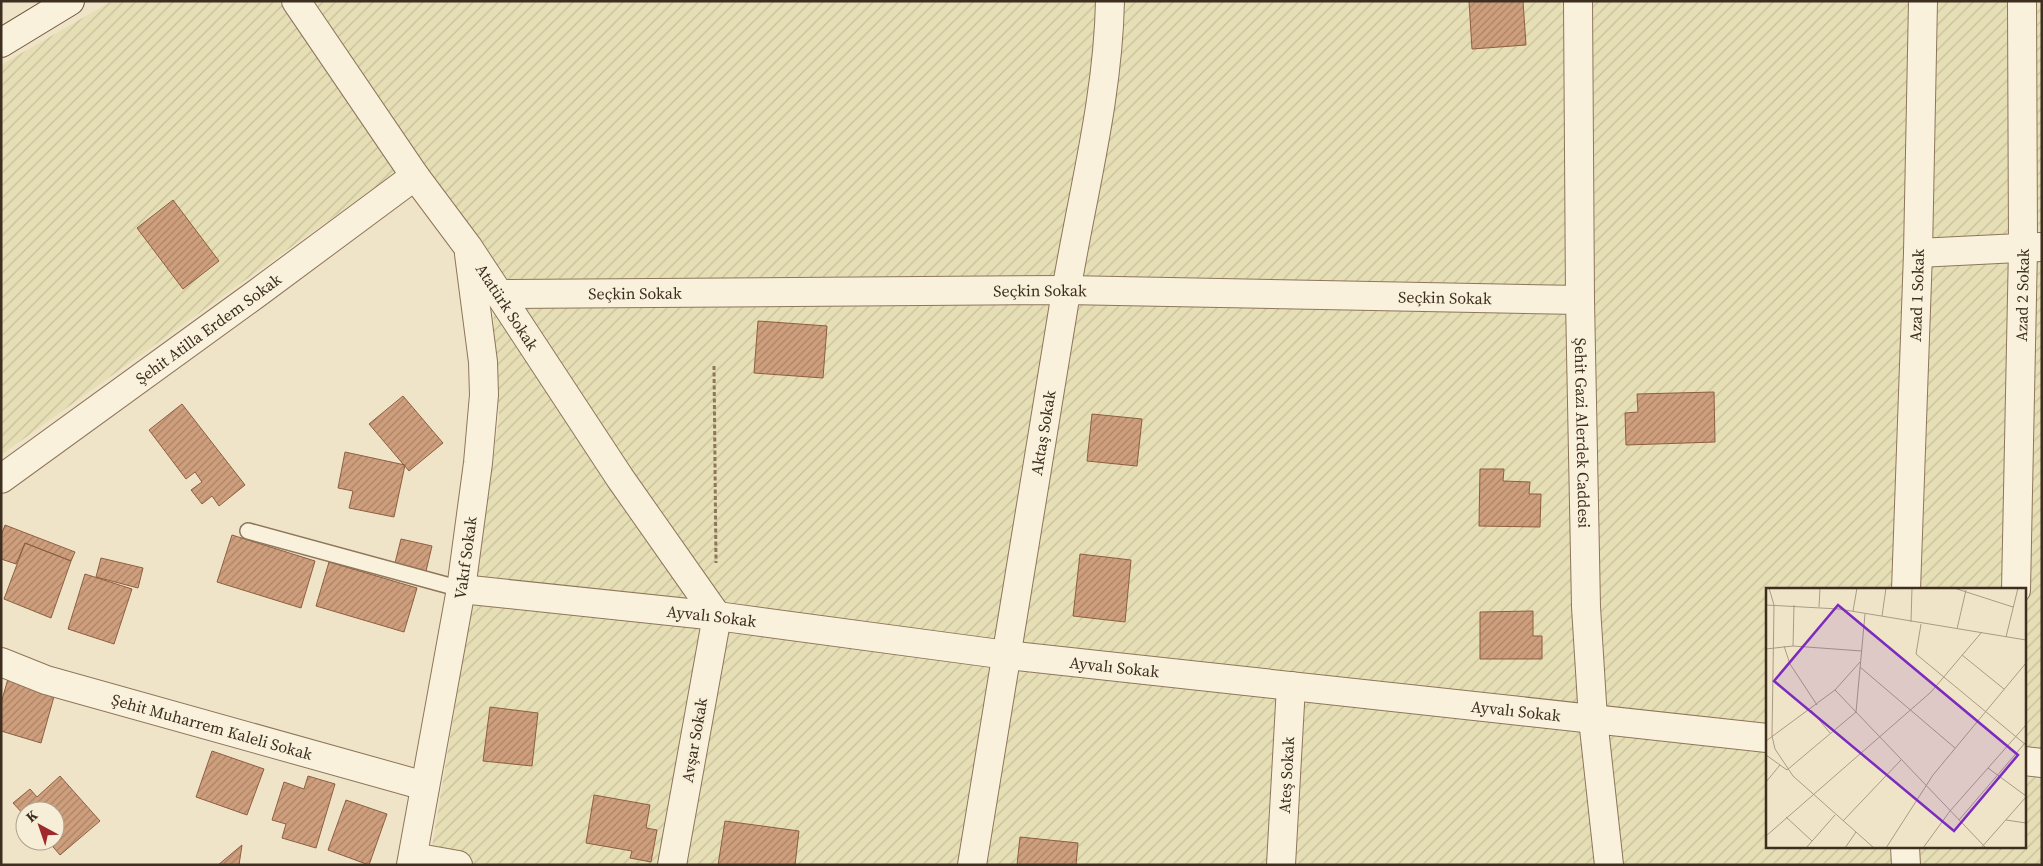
<svg xmlns="http://www.w3.org/2000/svg" width="2043" height="866" viewBox="0 0 2043 866" font-family="'Source Serif 4',serif">
<style>
.farmland{fill:url(#farmland-furrows);fill-rule:evenodd}
.building{fill:url(#building-hatch);stroke:#8d5f41}
.lines{fill:none;stroke-linecap:round;stroke-linejoin:round}
.service-casing{stroke:#8d765c;stroke-width:18}
.minor-casing{stroke:#8d765c;stroke-width:30}
.tertiary-casing{stroke:#8d765c;stroke-width:30}
.secondary-casing{stroke:#6f573f;stroke-width:30}
.path{stroke:#8d765c;stroke-width:3;stroke-dasharray:4 2.5;stroke-linecap:butt}
.service{stroke:#faf1dc;stroke-width:15}
.minor{stroke:#faf1dc;stroke-width:28}
.tertiary{stroke:#faf1dc;stroke-width:28}
.secondary{stroke:#faf1dc;stroke-width:28}
.labels{text-anchor:middle;dominant-baseline:central;stroke-width:5;stroke-linejoin:round;paint-order:stroke}
.street-label{font-size:16px;fill:#3d2e20;stroke:#f7eed8}
.inset-road{fill:none;stroke:#a89b85;stroke-width:1}
.view{fill:#7b2cbf;fill-opacity:0.15;stroke:#7b2cbf;stroke-width:2.5}
.inset-edge{fill:none;stroke:#3d2e20;stroke-width:2.5}
</style>
<defs>
<pattern id="farmland-furrows" width="10" height="10" patternUnits="userSpaceOnUse" patternTransform="scale(1.25)"><rect width="10" height="10" fill="#e6deb5"/><path d="M-1 1l2-2M0 10L10 0M9 11l2-2" fill="none" stroke="#c6bf9b"/></pattern>
<pattern id="building-hatch" width="6" height="6" patternUnits="userSpaceOnUse" patternTransform="scale(1.25)"><rect width="6" height="6" fill="#cf9f7d"/><path d="M-1 1l2-2M0 6l6-6M5 7l2-2" fill="none" stroke="#a98266"/></pattern>
</defs>
<rect width="100%" height="100%" fill="#f0e4c8"/>
<!-- farmland -->
<path class="farmland" d="M112,1h1930v864h-1613l49,-297 21,-152 -5,-77 -1,-82 -76,-100 -416,298v-390zM1767,590h257v257h-257z"/>
<!-- building -->
<path class="building" d="M1469,1h54l3,44 -54,4z
M173,200l46,61 -36,28 -46,-61z
M758,321l69,5 -4,52 -69,-5z
M1714,392l1,50 -89,3 -1,-32 13,-1 -1,-18z
M403,396l40,47 -34,28 -40,-47z
M182,404l63,81 -26,21 -7,-10 -10,8 -11,-14 11,-8 -7,-10 -9,7 -37,-49z
M1092,414l50,5 -5,47 -50,-5z
M345,452l60,13 -11,52 -45,-9 4,-17 -15,-3z
M1480,469h24l-1,12 27,1 -1,12h12l-1,33 -61,-1z
M5,525l70,27 -4,9 -46,-18 -9,21 -15,-5v-23z
M232,535l83,26 -14,47 -84,-26z
M401,539l31,7 -6,25 -31,-8z
M25,543l46,18 -20,57 -47,-19z
M1080,554l51,6 -6,62 -52,-6z
M101,558l42,10 -5,20 -42,-11z
M329,562l88,26 -13,44 -88,-26z
M85,574l47,15 -18,55 -46,-15z
M1533,611v25h9v23h-62v-47z
M8,679l47,14 -14,50 -40,-12v-28z
M490,707l48,6 -6,53 -49,-5z
M212,751l52,18 -17,46 -51,-18z
M60,776l40,45 -40,34 -12,-14h7v-30h-30v5l-12,-13 17,-14 7,8z
M308,776l27,8 -19,64 -34,-10 4,-14 -14,-4 12,-38 20,7z
M594,795l56,10 -4,23 11,2 -6,32 -21,-4 2,-7 -46,-8z
M346,800l41,14 -18,51 -41,-15z
M725,821l74,10 -4,34h-77z
M1020,837l58,6 -2,22h-59z
M242,845l-3,20h-21z"/>
<g class="lines">
<defs>
<path id="service" d="M248,531l213,58"/>
<g id="minor">
<path id="s1" d="M296,1l119,175 53,71 152,231 97,138 -45,249"/>
<path d="M1918,253l122,-6"/>
<path id="s2" d="M499,294l567,-4 514,10"/>
<path id="s3" d="M1,479l255,-185 159,-118"/>
<path id="s4" d="M461,589l256,27 290,39 760,83"/>
<path id="s5" d="M1906,590l12,-337 5,-252"/>
<path id="s6" d="M2016,590l7,-342 -1,-247"/>
<path id="s7" d="M1,662l45,18 379,106"/>
<path d="M2024,761l18,2"/>
<path d="M1905,847l1,18"/>
<path d="M413,857l45,8"/>
<path id="s8" d="M411,865l50,-276 17,-126 6,-68 -1,-33 -14,-108"/>
<path id="s9" d="M972,865c32,-191 62,-382 94,-573 16,-97 42,-192 44,-291"/>
<path id="s10" d="M1281,865l10,-179"/>
</g>
<g id="tertiary">
<path id="s11" d="M1578,1l2,299 6,307 7,112 16,146"/>
</g>
<path id="secondary" d="M1,43l69,-42"/>
</defs>
<!-- service casing -->
<use href="#service" class="service-casing"/>
<!-- minor casing -->
<use href="#minor" class="minor-casing"/>
<!-- tertiary casing -->
<use href="#tertiary" class="tertiary-casing"/>
<!-- secondary casing -->
<use href="#secondary" class="secondary-casing"/>
<!-- path -->
<path class="path" d="M714,366l2,197"/>
<!-- service -->
<use href="#service" class="service"/>
<!-- minor -->
<use href="#minor" class="minor"/>
<!-- tertiary -->
<use href="#tertiary" class="tertiary"/>
<!-- secondary -->
<use href="#secondary" class="secondary"/>
</g>
<g class="labels">
<!-- street labels -->
<g class="street-label">
<text stroke="none"><textPath href="#s2" startOffset="541">Seçkin Sokak</textPath></text>
<text stroke="none"><textPath href="#s2" startOffset="136">Seçkin Sokak</textPath></text>
<text stroke="none"><textPath href="#s5" startOffset="295">Azad 1 Sokak</textPath></text>
<text stroke="none"><textPath href="#s6" startOffset="295">Azad 2 Sokak</textPath></text>
<text stroke="none"><textPath href="#s2" startOffset="946">Seçkin Sokak</textPath></text>
<text stroke="none"><textPath href="#s1" startOffset="372">Atatürk Sokak</textPath></text>
<text stroke="none"><textPath href="#s3" startOffset="256">Şehit Atilla Erdem Sokak</textPath></text>
<text stroke="none"><textPath href="#s9" startOffset="438">Aktaş Sokak</textPath></text>
<text stroke="none"><textPath href="#s11" startOffset="432">Şehit Gazi Alerdek Caddesi</textPath></text>
<text stroke="none"><textPath href="#s8" startOffset="312">Vakıf Sokak</textPath></text>
<text stroke="none"><textPath href="#s4" startOffset="252">Ayvalı Sokak</textPath></text>
<text stroke="none"><textPath href="#s4" startOffset="658">Ayvalı Sokak</textPath></text>
<text stroke="none"><textPath href="#s4" startOffset="1062">Ayvalı Sokak</textPath></text>
<text stroke="none"><textPath href="#s7" startOffset="221">Şehit Muharrem Kaleli Sokak</textPath></text>
<text transform="translate(694 740) rotate(-80)">Avşar Sokak</text>
<text stroke="none"><textPath href="#s10" startOffset="90">Ateş Sokak</textPath></text>
</g>
</g>
<!-- overview -->
<g transform="translate(1766 588)">
<rect width="260" height="260" fill="#f0e4c8"/>
<path class="inset-road" d="M3,0l5,17 -2,131 3,13 18,27 81,72M188,0l59,19M0,17l73,4 187,31M53,19l1,-19M87,23l4,-23M116,28l4,-28M145,34l1,-34M155,36l-5,30 110,91M191,41l9,-39M240,49l12,-49M18,58l6,18 27,41M27,58l1,-41M0,61l27,-3 69,5M196,67l42,34M94,79l95,81M69,102l151,158M45,122l19,23M0,153l69,-51 25,-28M0,167l21,15 69,-58 9,-98M222,180l38,28M0,194l14,-17M20,229l26,24M193,232l66,-77M240,232l20,3M77,233l58,-61M0,248l165,-144 50,-59M40,260l29,-33M79,260l11,-16M120,260l47,-73 93,-112M157,260l27,-37 76,-86M215,260l45,-51"/>
<path class="view" d="M72,17l180,150 -64,76 -180,-150z"/>
<rect width="260" height="260" class="inset-edge"/>
</g>
<!-- border -->
<rect width="2043" height="866" fill="none" stroke="#3d2e20" stroke-width="5"/>
<!-- north arrow -->
<g transform="translate(40 826) rotate(320)"><circle r="24" fill="#f7eed8" stroke="#ada18e"/>
<path d="M0-4L9 19L0 12L-9 19Z" fill="#9e2a2b"/>
<text y="-8" font-size="14" font-weight="bold" text-anchor="middle" fill="#3d2e20">K</text>
</g>
</svg>
